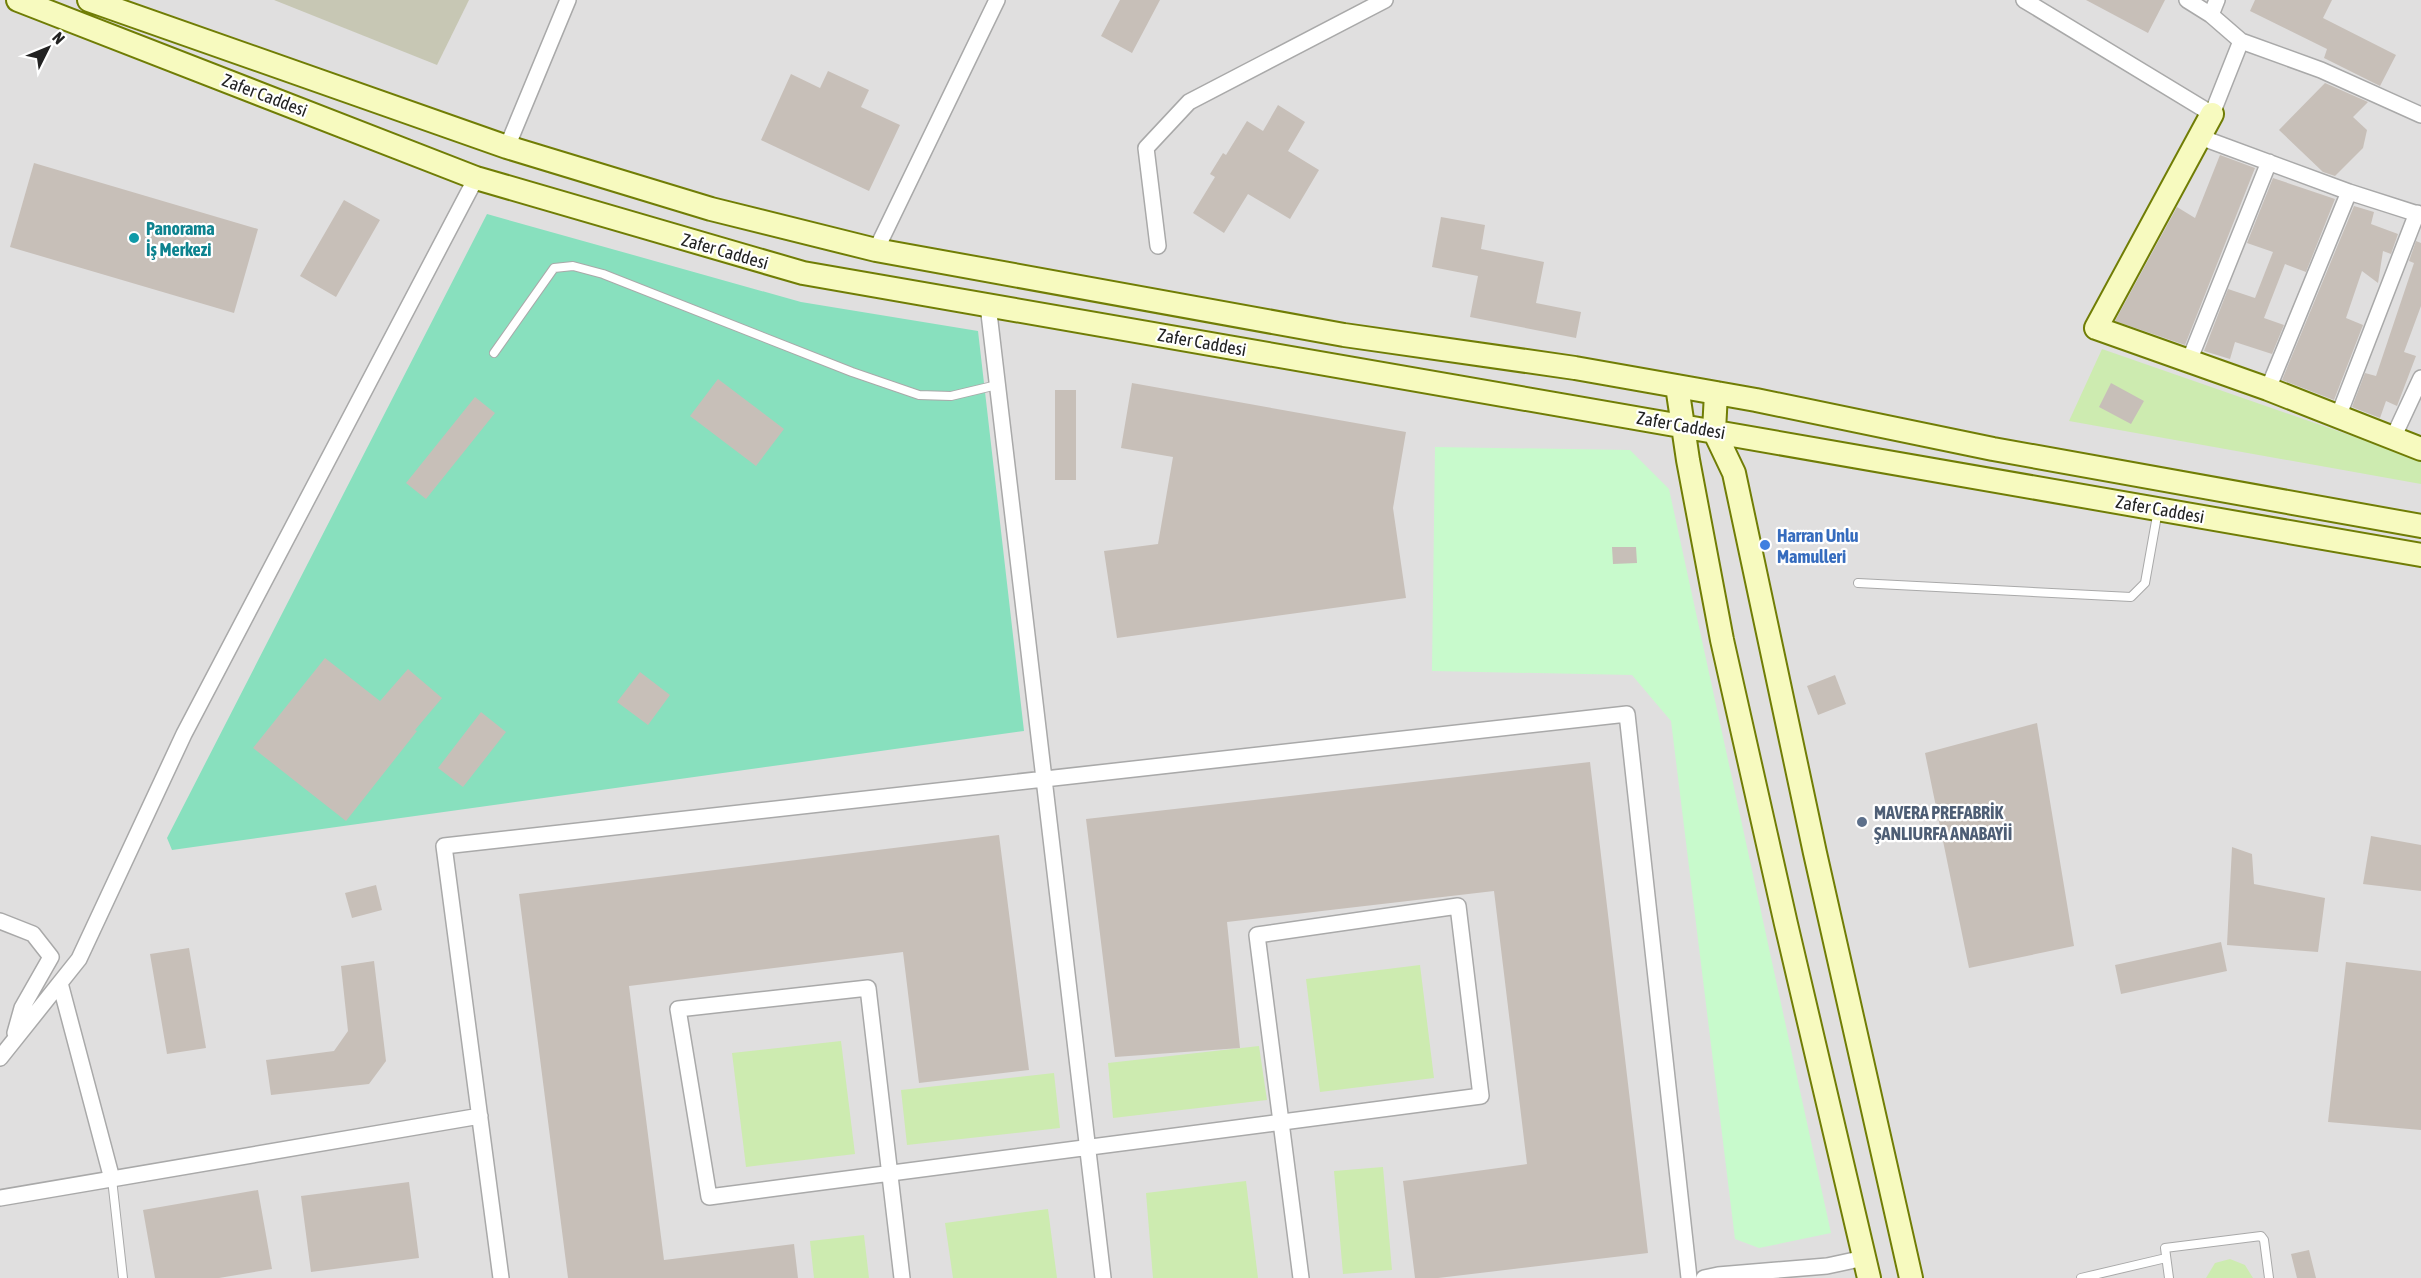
<svg xmlns="http://www.w3.org/2000/svg" width="2421" height="1278" viewBox="0 0 2421 1278" font-family="'Asap Condensed',sans-serif">
<style>
.residential{fill:#e0dfdf}
.construction{fill:#c7c7b4}
.grass{fill:#cdebb0}
.park{fill:#c8facc}
.pitch{fill:#88e0be}
.building{fill:#c7bfb8}
.lines{fill:none;stroke-linecap:round;stroke-linejoin:round}
.lane-casing{stroke:#a9a9a9;stroke-width:10}
.street-casing{stroke:#a9a9a9;stroke-width:18}
.secondary-casing{stroke:#707d05;stroke-width:26}
.lane{stroke:#fff;stroke-width:8}
.street{stroke:#fff;stroke-width:15}
.secondary{stroke:#f7fabf;stroke-width:22}
.culture-dot{fill:#0f9aa8;stroke:#fff;stroke-width:2}
.shop-dot{fill:#3f7fe0;stroke:#fff;stroke-width:2}
.service-dot{fill:#5c6f8a;stroke:#fff;stroke-width:2}
.labels{text-anchor:middle;dominant-baseline:central;stroke-width:4.5;stroke-linejoin:round;paint-order:stroke}
.street-label{font-size:18px;fill:#222;stroke:#fff}
.culture-label{font-size:18px;font-weight:bold;fill:#0d838f;stroke:#fff;text-anchor:start}
.shop-label{font-size:18px;font-weight:bold;fill:#366cbe;stroke:#fff;text-anchor:start}
.service-label{font-size:18px;font-weight:bold;fill:#4e5e75;stroke:#fff;text-anchor:start}
</style>
<rect width="100%" height="100%" fill="#f2efe9"/>
<!-- residential -->
<path class="residential" d="M0,0h2421v1278h-2421z"/>
<!-- construction -->
<path class="construction" d="M274,0h195l-32,65z"/>
<!-- grass -->
<path class="grass" d="M2102,349l319,111v24l-352,-63z
M1420,965l14,113 -114,14 -14,-113z
M841,1041l14,113 -109,13 -14,-114z
M1259,1046l8,54 -154,18 -5,-55z
M1054,1073l6,55 -153,17 -6,-55z
M1383,1167l9,103 -49,4 -9,-103z
M1246,1181l12,97h-105l-7,-85z
M1048,1209l9,69h-104l-8,-55z
M864,1235l5,43h-55l-4,-37z
M2230,1259l15,6 8,13h-47l9,-15z"/>
<!-- park -->
<path class="park" d="M1435,447l195,3 39,39 162,744 -72,15 -24,-9 -64,-518 -39,-46 -200,-4z"/>
<!-- pitch -->
<path class="pitch" d="M487,214l314,88 177,29 46,400 -852,119 -5,-12z"/>
<!-- building -->
<path class="building" d="M1120,0h40l-28,53 -31,-17z
M2086,0h79l-17,33z
M2255,0h77l-9,18 73,37 -16,31 -56,-28 3,-9 -77,-38z
M828,71l41,19 -8,17 39,18 -31,66 -108,-51 30,-66 29,14z
M2325,83l43,19 -15,15 14,13 -4,18 -28,28 -12,-4 -44,-42z
M1278,105l27,17 -17,29 31,19 -29,49 -42,-25 -24,39 -31,-20 22,-36 -5,-3 13,-21 3,2 21,-34 16,10z
M2220,155l35,13 -70,177 -70,-24 62,-114 18,11z
M34,163l224,66 -24,84 -224,-66z
M2273,178l62,21 -29,73 -21,-8 -21,54 20,7 -12,29 -37,-12 -5,17 -26,-8 24,-62 27,9 18,-46 -26,-9z
M344,200l36,20 -44,77 -36,-21z
M2354,206l20,6 -3,12 27,10 -7,20 -8,-3 -5,32 -16,-12 -16,47 17,7 -29,75 -52,-20z
M1441,217l44,8 -4,24 63,13 -8,41 45,9 -5,26 -106,-21 8,-41 -46,-9z
M2416,241l5,2v63l-17,46 12,4 -19,50 -11,-5 -6,17 -28,-11 13,-34 11,3 38,-113 -5,-2z
M718,379l66,50 -28,37 -66,-50z
M1132,383l274,49 -13,76 13,90 -289,40 -13,-87 54,-7 15,-87 -52,-9z
M2111,383l33,18 -13,23 -32,-17z
M1055,390h21v90h-21z
M475,397l20,16 -69,86 -20,-16z
M1612,547h24l1,16 -24,1z
M325,658l55,43 28,-32 34,29 -27,32 2,1 -71,90 -93,-73z
M640,672l30,23 -22,30 -31,-23z
M1835,675l11,29 -28,11 -11,-29z
M481,712l25,20 -43,55 -25,-19z
M2037,723l37,223 -105,22 -44,-215z
M1590,762l58,491 -210,25h-23l-12,-97 124,-17 -33,-273 -267,31 13,126 -125,9 -29,-238z
M999,835l30,235 -110,13 -16,-131 -274,34 35,274 130,-16 4,34h-230l-49,-384z
M2371,836l50,9v46l-58,-7z
M2232,847l20,7 2,30 71,14 -7,54 -91,-7z
M376,885l6,25 -30,8 -7,-25z
M2221,942l6,29 -106,23 -6,-29z
M189,948l17,100 -39,6 -17,-100z
M374,961l12,100 -17,23 -98,11 -5,-35 68,-9 14,-20 -7,-65z
M2346,962l75,9v159l-93,-8z
M409,1182l10,76 -108,14 -10,-76z
M258,1190l14,79 -53,9h-64l-12,-68z
M2309,1250l7,28h-19l-6,-24z"/>
<g class="lines">
<defs>
<path id="lane" d="M494,353l60,-85 19,-2 30,8 249,98 67,23 32,1 46,-11
M1858,583l273,14 14,-14 13,-73
M112,1179l11,99
M2081,1278l85,-20
M2169,1278l-4,-30 96,-12 3,4 5,38"/>
<path id="street" d="M2024,0l188,114 29,-73
M2187,0l24,15 30,26 80,29 100,45
M2211,15l6,-15
M2200,137l149,55 72,23
M507,147l61,-147
M1158,246l-12,-98 43,-46 196,-102
M876,250l121,-250
M988,305l115,973
M2189,361l80,-199
M2268,389l81,-197
M2338,417l79,-204
M2393,438l28,-60
M0,921l33,13 18,23 -29,51 -7,25
M60,983l52,196
M0,1058l79,-99 105,-225 292,-556
M0,1198l480,-82
M501,1278l-57,-432 1183,-132 62,564
M902,1278l-34,-290 -190,21 31,188c257,-34 514,-67 772,-101l-23,-190 -201,29 44,343
M1704,1278l14,-3 109,-9 37,-8"/>
<path id="secondary" d="M18,0l458,178 327,95 1618,282
M89,0l418,147 204,62 165,41 468,85 231,33 181,32 237,49 428,77
M2212,114l-116,214 172,61 153,60
M1677,386l11,74 34,180 64,284 83,354
M1716,393l-2,38 20,42 81,380 96,425"/>
</defs>
<!-- lane casing -->
<use href="#lane" class="lane-casing"/>
<!-- street casing -->
<use href="#street" class="street-casing"/>
<!-- secondary casing -->
<use href="#secondary" class="secondary-casing"/>
<!-- lane -->
<use href="#lane" class="lane"/>
<!-- street -->
<use href="#street" class="street"/>
<!-- secondary -->
<use href="#secondary" class="secondary"/>
</g>
<!-- markers -->
<circle class="culture-dot" cx="134" cy="238" r="6"/>
<circle class="shop-dot" cx="1765" cy="545" r="6"/>
<circle class="service-dot" cx="1862" cy="822" r="6"/>
<g class="labels">
<!-- street labels -->
<g class="street-label">
<text transform="translate(265 95) rotate(21)">Zafer Caddesi</text>
<text transform="translate(725 251) rotate(16)">Zafer Caddesi</text>
<text transform="translate(1202 342) rotate(10)">Zafer Caddesi</text>
<text transform="translate(1681 425) rotate(10)">Zafer Caddesi</text>
<text transform="translate(2160 509) rotate(10)">Zafer Caddesi</text>
</g>
<!-- culture labels -->
<g class="culture-label">
<text x="146" y="228">Panorama<tspan x="146" dy="21">İş Merkezi</tspan></text>
</g>
<!-- shop labels -->
<g class="shop-label">
<text x="1777" y="535">Harran Unlu<tspan x="1777" dy="21">Mamulleri</tspan></text>
</g>
<!-- service labels -->
<g class="service-label">
<text x="1874" y="812">MAVERA PREFABRİK<tspan x="1874" dy="21">ŞANLIURFA ANABAYİİ</tspan></text>
</g>
</g>
<!-- north arrow -->
<g transform="translate(48 48) rotate(47)" stroke="#ffffff" stroke-width="4.5" paint-order="stroke">
<path d="M0-4.5L10 22L0 15L-10 22Z" fill="#222222"/>
<text y="-9" font-size="16" font-weight="bold" text-anchor="middle" fill="#222222">N</text>
</g>
</svg>
